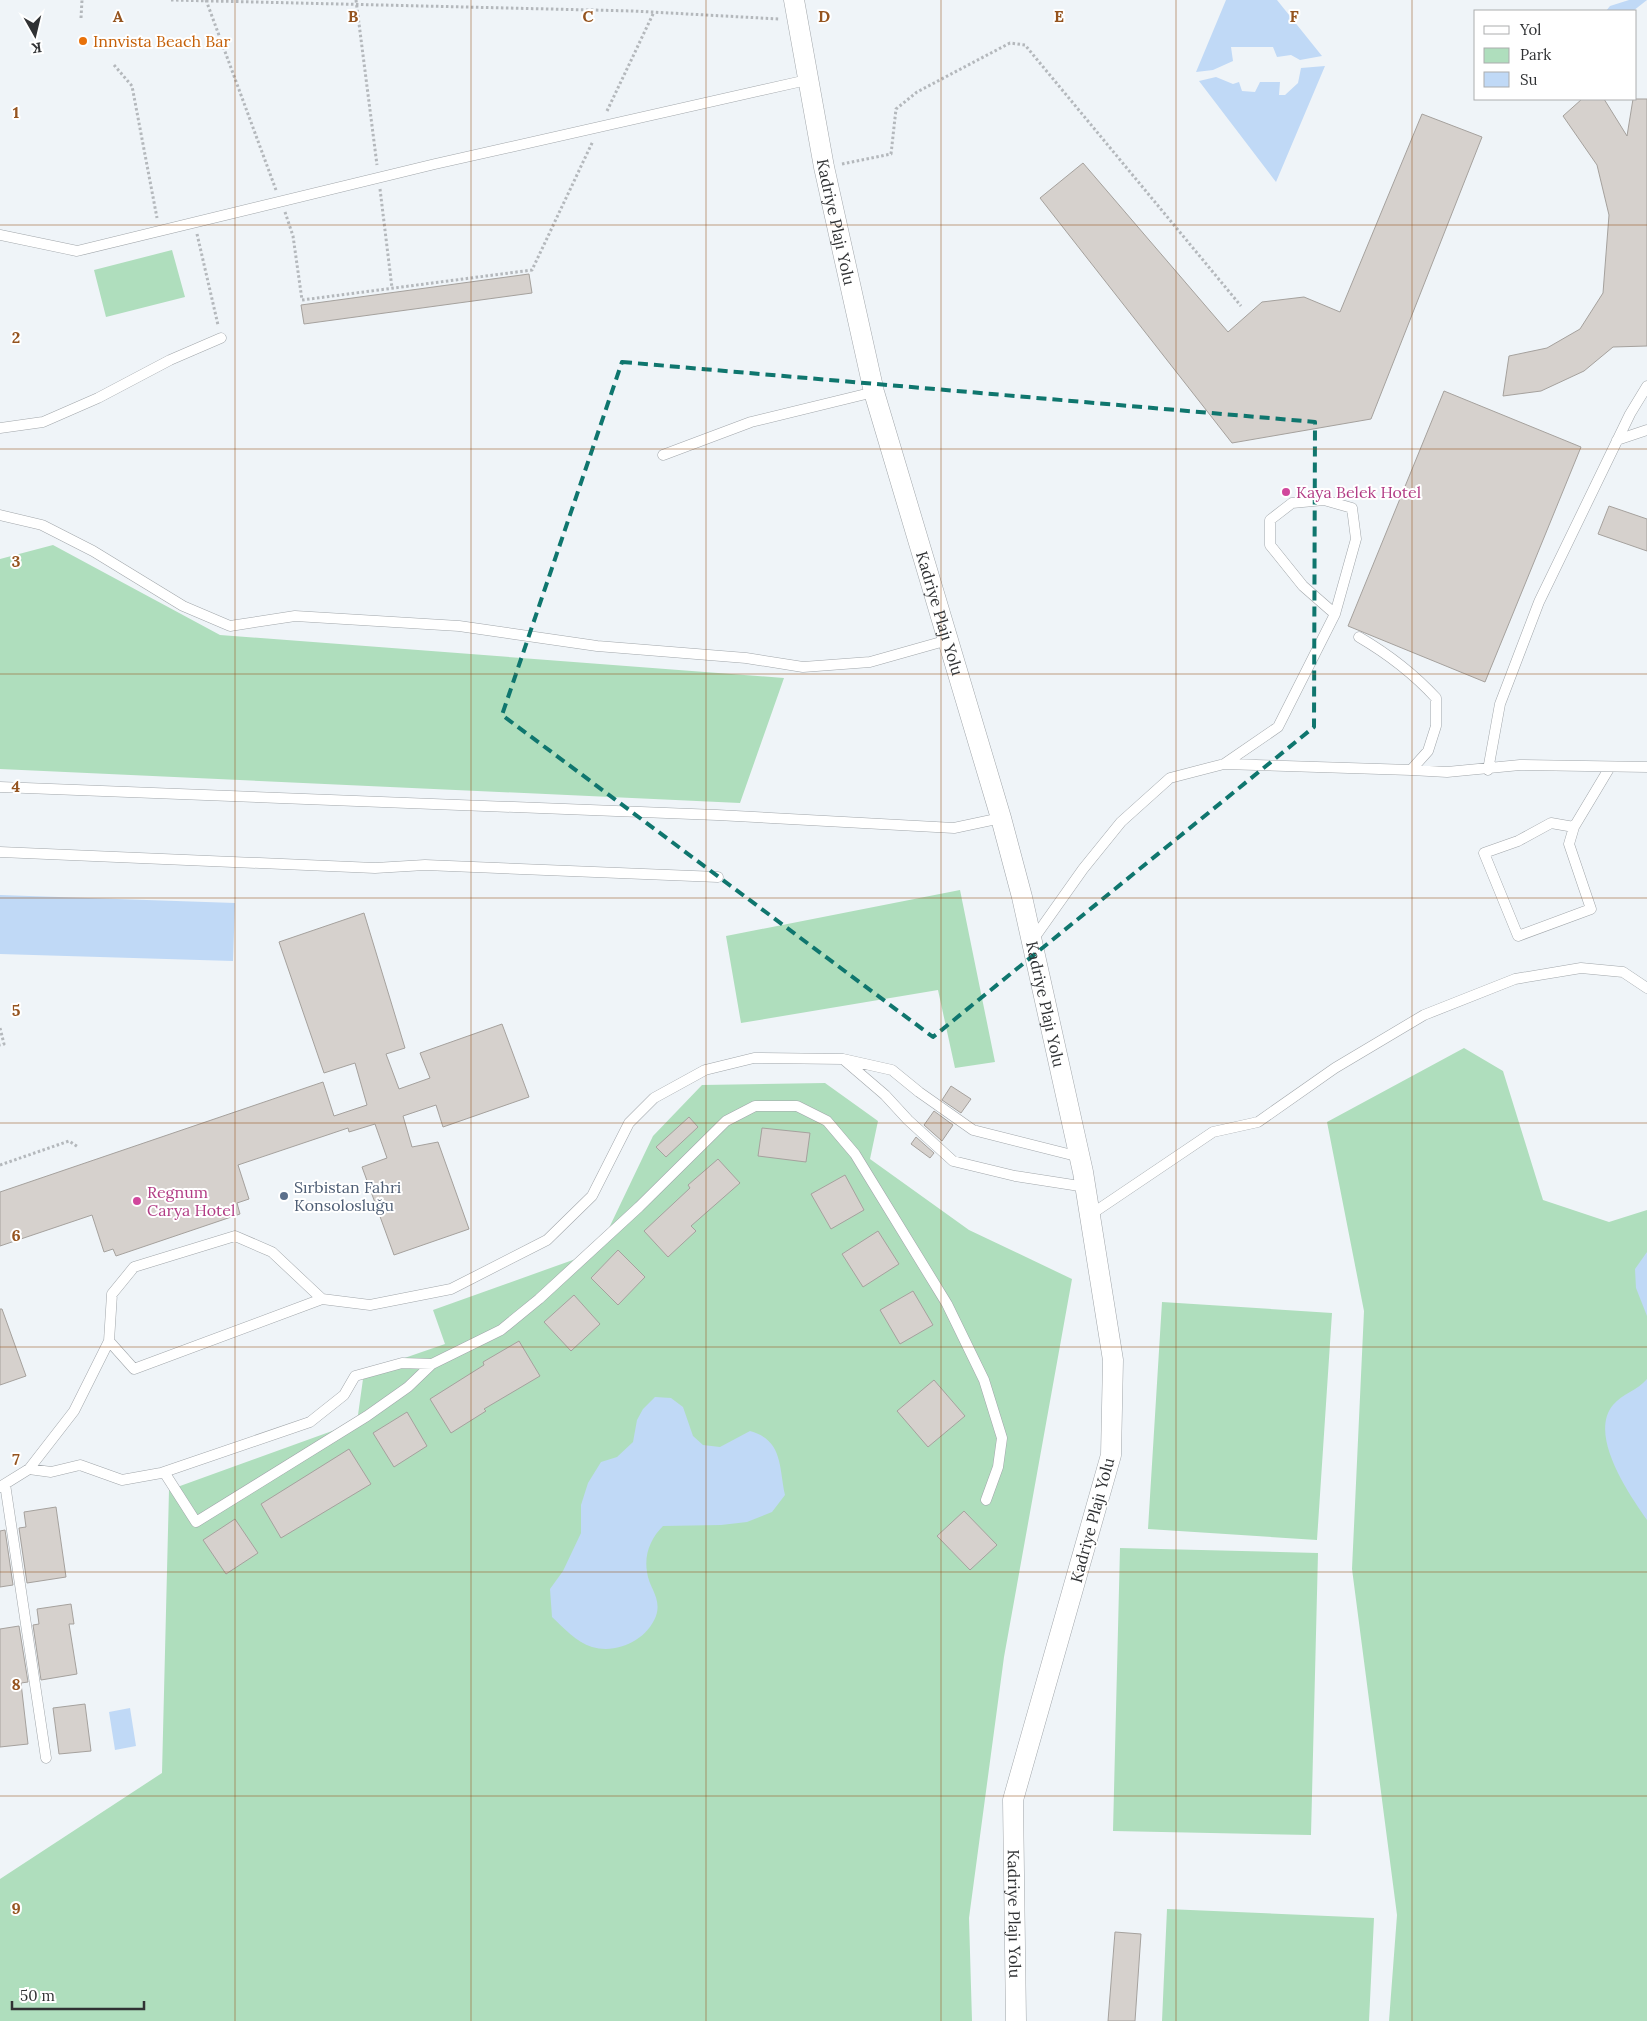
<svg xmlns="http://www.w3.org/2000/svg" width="1647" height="2021" viewBox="0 0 1647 2021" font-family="Lora,serif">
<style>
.green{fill:#afdebd}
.water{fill:#c0d9f6}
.building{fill:#d6d1cd;stroke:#a5a19d}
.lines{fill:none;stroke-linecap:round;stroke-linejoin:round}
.service-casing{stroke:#a1a6aa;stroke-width:11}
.minor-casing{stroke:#a1a6aa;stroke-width:21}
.path{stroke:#b4b8bc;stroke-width:3;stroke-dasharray:2.5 2.5;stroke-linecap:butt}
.service{stroke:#fff;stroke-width:10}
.minor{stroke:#fff;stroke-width:20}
.marked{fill:none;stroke:#0f766e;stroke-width:4;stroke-dasharray:10 6;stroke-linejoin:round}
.grid{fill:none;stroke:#95541f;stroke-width:1;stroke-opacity:0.55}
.food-dot{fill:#e8710a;stroke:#fff;stroke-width:2}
.hotel-dot{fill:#d1479c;stroke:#fff;stroke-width:2}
.service-dot{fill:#5c6f8a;stroke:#fff;stroke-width:2}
.labels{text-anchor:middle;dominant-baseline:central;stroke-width:4;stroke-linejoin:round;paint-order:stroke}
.food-label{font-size:16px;fill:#c56008;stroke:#fff;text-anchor:start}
.street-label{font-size:16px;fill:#303234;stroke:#fff}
.hotel-label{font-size:16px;fill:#b23c85;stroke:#fff;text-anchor:start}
.service-label{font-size:16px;fill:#4e5e75;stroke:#fff;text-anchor:start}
.grid-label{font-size:16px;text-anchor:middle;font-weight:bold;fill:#95541f;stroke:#fff;stroke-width:4;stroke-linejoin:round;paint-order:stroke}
</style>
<rect width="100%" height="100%" fill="#eff4f8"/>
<!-- green -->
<path class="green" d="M172,250l13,47 -79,20 -12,-47z
M53,545l167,90 564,43 -44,125 -740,-34v-210z
M960,890l35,172 -40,6 -17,-78 -197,33 -15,-87z
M1464,1048l39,23 40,129 66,22 38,-12v811h-258l8,-106 -45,-346 12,-258 -37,-189z
M825,1083l53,38 -8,38 99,71 103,49 -68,378 -35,261 3,103h-972v-142l162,-106 7,-283 188,-68 7,-50 81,-28 -12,-34 165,-59 55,-115 49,-51z
M1162,1302l170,11 -15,227 -169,-11z
M1120,1548l198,5 -7,282 -198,-4z
M1167,1909l207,9 -5,103h-207z"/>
<!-- water -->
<path class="water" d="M1226,0h51l45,56 -22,4 -9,-5 -14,2 -4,-10h-42l2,14 -20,9 -17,2z
M1629,0h18l-14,11h-27l4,-5z
M1325,66l-49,116 -77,-101 17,-4 17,7 6,-2 3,9 13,1 5,-10h20l-1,13h6l13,-12 3,-15z
M0,895l235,8 -2,58 -233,-7z
M1647,1252v64l-11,-28 -1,-19z
M1647,1379v141c-18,-26 -59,-85 -34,-115 9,-11 25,-15 34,-26z
M655,1397l16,1 12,9 10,29 10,9 17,2 30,-16c33,9 29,36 35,64l-13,17 -25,10 -26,3 -58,1c-12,12 -19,28 -16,46 2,16 15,26 9,44 -10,25 -39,38 -64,31 -16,-5 -28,-19 -40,-30l-2,-28 13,-18 18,-38v-28l7,-22 13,-21 16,-5 16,-15 4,-22 6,-11z
M130,1708l6,38 -21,4 -6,-38z"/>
<!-- building -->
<path class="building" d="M1582,99h22l23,37 6,-37h14v247l-34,1 -29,24 -43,20 -38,5 6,-40 38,-8 33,-19 23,-36 6,-78 -12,-50 -34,-49z
M1422,114l60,23 -111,282 -139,24 -192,-245 43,-35 145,169 34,-30 42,-5 36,15z
M529,274l3,19 -228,31 -3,-19z
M1444,391l137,56 -96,235 -137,-56z
M1609,506l38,13v32l-49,-17z
M364,913l41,135 -19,6 13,35 31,-11 -10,-25 82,-29 27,73 -86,30 -7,-22 -33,11 9,31 26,-5 31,87 -75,26 -32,-88 25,-9 -12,-34 -26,8 -1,-4 -110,37 11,34 -12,4 3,11 -124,42 -3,-7 -9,3 -12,-37 -92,31v-54l323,-110 11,34 33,-11 -12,-42 -31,10 -45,-131z
M951,1086l20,13 -10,14 -19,-13z
M934,1111l19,14 -11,16 -18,-16z
M689,1117l9,10 -32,30 -10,-10z
M762,1128l48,5 -4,29 -48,-6z
M916,1137l18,16 -4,5 -19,-14z
M718,1159l22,24 -49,43 5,5 -28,26 -24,-26 46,-43 -2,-3z
M845,1175l19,35 -33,19 -20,-35z
M878,1231l21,33 -36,23 -21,-33z
M618,1250l27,27 -27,28 -27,-27z
M913,1291l20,34 -33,19 -20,-34z
M574,1295l26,29 -29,27 -27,-29z
M0,1309h2l24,67 -26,9z
M519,1341l21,35 -56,33 2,2 -35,22 -21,-34 54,-34 -1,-3z
M934,1380l31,36 -37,31 -31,-36z
M407,1412l20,34 -33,21 -21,-34z
M349,1449l22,35 -90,54 -20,-34z
M56,1507l10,70 -39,6 -8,-55 7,-1 -2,-15z
M964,1511l33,34 -27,25 -33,-34z
M235,1519l23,34 -32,21 -23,-34z
M5,1530l8,55 -13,2v-56z
M71,1604l3,20h-5l8,50 -36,6 -8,-55 6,-1 -2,-15z
M19,1626l9,56 -7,1 7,61 -28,3v-118z
M85,1704l6,47 -32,3 -6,-46z
M1115,1932l26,2 -6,87h-27z"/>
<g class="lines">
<defs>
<path id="service" d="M0,235l77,16 358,-87 372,-84
M0,428l43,-6 55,-24 72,-38 51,-22
M1617,440l30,-10
M663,455l88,-33 123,-30
M0,515l42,10 51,26 90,55 47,20 65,-10 164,10 138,20 149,12 57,9 67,-5 78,-22
M1224,764l54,-37 57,-113 21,-75 -4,-31 -28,-8 -32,3 -22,17v25l33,41 32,28
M1411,770l36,2 73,-7 127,2
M1488,770l12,-66 39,-102 91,-188 17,-28
M0,787l717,28 237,13 47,-10
M1574,827l-23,-4 -33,18 -34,12 34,83 73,-27 -22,-65 5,-17 36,-60
M0,852l375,16 50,-3 293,12
M1032,941l51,-72 38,-47 49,-44 54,-14 187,6 17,-19 8,-25v-28c-23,-25 -48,-44 -77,-61
M1080,1157l-107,-27 -54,-38 -27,-22 -49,-11 42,36 23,25 45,41 62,15 71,11
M1090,1215l123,-83 45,-10 77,-54 89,-53 91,-36 66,-11 42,4 24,16
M322,1299l-188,70 -25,-28 3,-47 22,-27 101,-31 37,16 50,47 48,6 81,-16 96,-49 45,-44 37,-73 25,-25 51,-28 49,-12 89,1
M29,1469l22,3 29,-7 42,15 39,-7 149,-51 34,-27 11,-19 47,-13 30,1 69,-34 38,-31 100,-92 87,-86 29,-15h42l30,15 28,33 92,150 37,76 18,58 -4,29 -12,33
M164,1472l32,50 171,-106 41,-29 24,-23
M5,1484l41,274
M0,1487l29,-18 45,-58 35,-70"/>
<g id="minor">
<path id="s1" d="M794,0l30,167 50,225 127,426 21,79 61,275 30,188 -2,95 -98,345 3,221"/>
</g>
</defs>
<!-- service casing -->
<use href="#service" class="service-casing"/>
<!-- minor casing -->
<use href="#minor" class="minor-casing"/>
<!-- path -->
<path class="path" d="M171,0l462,11 146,8
M206,0l70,190
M356,0l21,165
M81,18l1,-18
M114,65l18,21 25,132
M607,111l47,-99
M842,164l49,-10 5,-45 21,-17 93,-49 15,2 216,261
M380,189l12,99
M285,212l8,24 9,64 230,-30 61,-129
M197,234l21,91
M0,1028l4,16 -4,1
M0,1165l69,-24 9,6"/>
<!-- service -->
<use href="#service" class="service"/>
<!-- minor -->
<use href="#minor" class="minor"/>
</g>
<!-- marked area -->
<path class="marked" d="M622,362l693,60 -1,305 -381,310 -431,-322z"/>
<!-- grid -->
<path class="grid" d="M235,0v2021M471,0v2021M706,0v2021M941,0v2021M1176,0v2021M1412,0v2021M0,225h1647M0,449h1647M0,674h1647M0,898h1647M0,1123h1647M0,1347h1647M0,1572h1647M0,1796h1647"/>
<!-- markers -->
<circle class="food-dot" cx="83" cy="41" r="5"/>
<g class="hotel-dot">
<circle cx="1286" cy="492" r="5"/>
<circle cx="137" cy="1201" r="5"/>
</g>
<circle class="service-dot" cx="284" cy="1196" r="5"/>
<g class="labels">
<!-- food labels -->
<g class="food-label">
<text x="93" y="41">Innvista Beach Bar</text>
</g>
<!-- street labels -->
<g class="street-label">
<text stroke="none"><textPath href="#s1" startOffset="226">Kadriye Plajı Yolu</textPath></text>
<text stroke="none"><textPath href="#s1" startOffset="631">Kadriye Plajı Yolu</textPath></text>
<text stroke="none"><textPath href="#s1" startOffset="1036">Kadriye Plajı Yolu</textPath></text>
<text transform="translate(1092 1520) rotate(-75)">Kadriye Plajı Yolu</text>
<text stroke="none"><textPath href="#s1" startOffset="1966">Kadriye Plajı Yolu</textPath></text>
</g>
<!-- hotel labels -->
<g class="hotel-label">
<text x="1296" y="492">Kaya Belek Hotel</text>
<text x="147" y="1192">Regnum<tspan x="147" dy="18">Carya Hotel</tspan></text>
</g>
<!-- service labels -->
<g class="service-label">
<text x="294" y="1187">Sırbistan Fahri<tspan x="294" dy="18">Konsolosluğu</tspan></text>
</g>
</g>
<g class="grid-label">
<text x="118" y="22">A</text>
<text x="353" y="22">B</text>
<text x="588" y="22">C</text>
<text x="824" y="22">D</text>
<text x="1059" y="22">E</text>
<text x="1294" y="22">F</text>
<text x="16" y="118">1</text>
<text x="16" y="343">2</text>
<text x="16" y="567">3</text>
<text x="16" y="792">4</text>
<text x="16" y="1016">5</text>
<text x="16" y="1241">6</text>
<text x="16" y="1465">7</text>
<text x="16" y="1690">8</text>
<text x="16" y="1914">9</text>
</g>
<!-- legend -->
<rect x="1474" y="10" width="162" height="90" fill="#ffffff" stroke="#acadae"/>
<rect x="1484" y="26" width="25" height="8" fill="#ffffff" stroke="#acadae"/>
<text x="1520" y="35" font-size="15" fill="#303234">Yol</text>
<rect x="1484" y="48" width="25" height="15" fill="#afdebd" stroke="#acadae"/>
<text x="1520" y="60" font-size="15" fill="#303234">Park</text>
<rect x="1484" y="72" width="25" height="15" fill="#c0d9f6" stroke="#acadae"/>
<text x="1520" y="85" font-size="15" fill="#303234">Su</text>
<!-- north arrow -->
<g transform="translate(35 35) rotate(172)" stroke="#ffffff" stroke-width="4" paint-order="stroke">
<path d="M0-4L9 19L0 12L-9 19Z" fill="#303234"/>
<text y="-8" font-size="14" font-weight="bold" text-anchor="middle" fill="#303234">K</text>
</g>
<!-- scale -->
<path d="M12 2001v8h132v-8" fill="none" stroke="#303234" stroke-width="2.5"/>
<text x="20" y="2001" font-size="15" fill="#303234" stroke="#ffffff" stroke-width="4" paint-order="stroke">50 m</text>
</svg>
